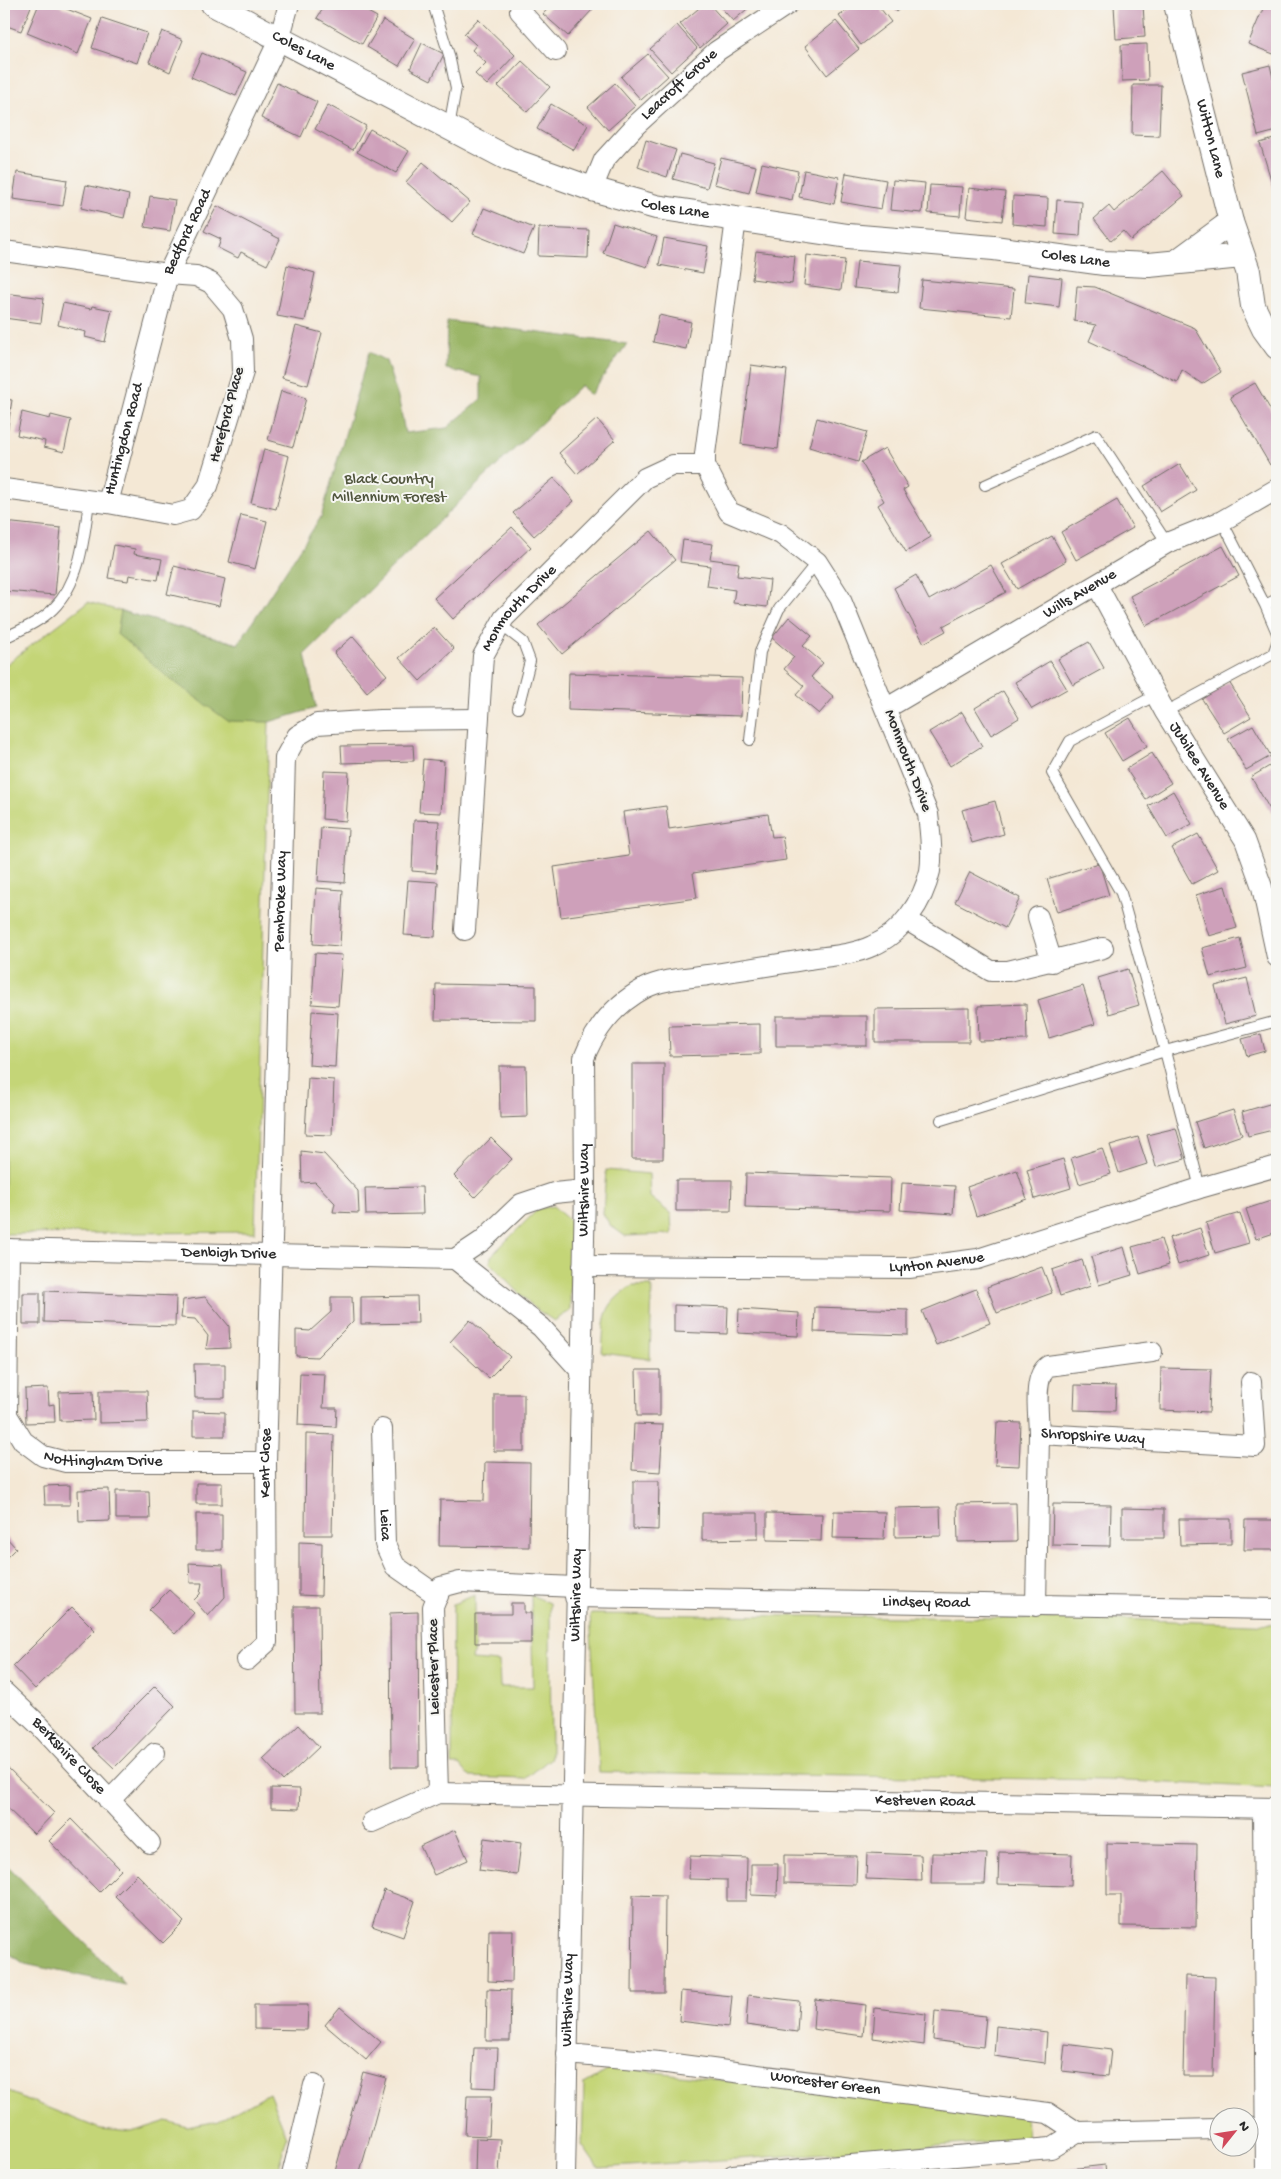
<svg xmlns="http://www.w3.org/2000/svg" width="1281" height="2179" viewBox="0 0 1281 2179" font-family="'Gochi Hand',sans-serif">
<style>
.green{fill:#c4d577;stroke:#788051}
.forest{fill:#9bb668;stroke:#63704a}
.building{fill:#cea0ba}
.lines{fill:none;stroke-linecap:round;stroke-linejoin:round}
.service-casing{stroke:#716d66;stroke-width:12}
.minor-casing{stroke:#716d66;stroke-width:22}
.tertiary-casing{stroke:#716d66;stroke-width:26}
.service{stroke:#fff;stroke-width:10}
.minor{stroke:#fff;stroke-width:20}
.tertiary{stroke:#fff;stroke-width:24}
.labels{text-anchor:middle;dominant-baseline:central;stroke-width:4;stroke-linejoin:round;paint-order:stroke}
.street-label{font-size:16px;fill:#2b2b2b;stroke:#f6f6f2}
.park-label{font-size:16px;fill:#51563e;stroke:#f6f6f2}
</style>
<rect width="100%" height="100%" fill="#f6f6f2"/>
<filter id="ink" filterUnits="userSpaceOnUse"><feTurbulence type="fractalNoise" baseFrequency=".02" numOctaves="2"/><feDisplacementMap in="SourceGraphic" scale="10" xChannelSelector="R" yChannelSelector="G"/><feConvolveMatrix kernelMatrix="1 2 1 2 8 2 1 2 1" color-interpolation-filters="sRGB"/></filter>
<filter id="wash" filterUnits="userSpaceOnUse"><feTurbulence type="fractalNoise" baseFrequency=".0096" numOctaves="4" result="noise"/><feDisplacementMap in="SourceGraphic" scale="20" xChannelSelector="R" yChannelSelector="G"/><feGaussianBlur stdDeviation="1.12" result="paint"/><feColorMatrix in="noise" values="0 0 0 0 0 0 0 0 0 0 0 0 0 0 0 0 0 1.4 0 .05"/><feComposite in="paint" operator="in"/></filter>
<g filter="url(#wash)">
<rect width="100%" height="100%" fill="#f4e8d5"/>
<!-- green -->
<path class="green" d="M88,602l150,42 31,78 -14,510 -251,2v-568z
M606,1170l43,4 1,23 21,17 1,20 -47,2 -14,-10 -8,-12z
M553,1206l18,16 -1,89 -16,10 -21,-14 -43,-44 1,-7 47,-47z
M632,1286h20l-2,73 -48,-6c3,-35 -2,-46 30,-67z
M475,1595v48l-3,17 27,2 1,25h33l-2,-92 19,8 1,155 -26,21 -55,-2 -10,-12h-8l1,-161z
M590,1614l531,5 156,6v163l-171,-8 -507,-8z
M614,2067l412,50 2,23 -430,28 -16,-23 2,-61z
M4,2090l96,39 32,3 35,-11 20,6 32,-6 50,-28 18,44 -11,38h-187l-4,-2 -10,2h-71z"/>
<!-- forest -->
<path class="forest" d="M447,321l180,23 -37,51 -9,-10 -125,120 -151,149 11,54 -47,14 -41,-1 -59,-43 -52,-44 4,-23 117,33 83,-127 48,-165 17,9 13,40 6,32 42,-5 34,-29v-22l-35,-8z
M4,1862l116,116 5,7 -100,-21 -21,-14z"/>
<g id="blocks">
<!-- building -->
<path class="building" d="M4,4h28l-11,27 -17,-6z
M39,4h15l38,15 -14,35 -51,-21z
M326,4h27l24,13 -15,27 -45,-26z
M552,4h36l5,5 -25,27 -25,-22z
M704,4h5l18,20 -27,24 -20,-24z
M718,4h35l-20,17z
M855,4h22l14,18 -30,23 -22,-29z
M890,4h16l-9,8z
M1143,4l2,33 -29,2 -2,-34z
M1265,4h12l-1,51 -28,-11z
M102,18l45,15 -10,30 -45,-15z
M478,19l37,36 -28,30 -12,-11 11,-11 -14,-13 4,-5 -12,-11z
M383,20l32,19 -16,27 -32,-19z
M836,21l23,28 -32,26 -22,-29z
M677,25l20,23 -26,24 -21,-23z
M162,31l21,9 -13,32 -21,-10z
M422,43l22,11 -13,26 -21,-11z
M1147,44l1,36 -26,1 -1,-36z
M202,53l45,19 -11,24 -45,-19z
M648,54l20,22 -27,24 -20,-23z
M522,61l28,26 -23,25 -29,-26z
M1270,65l7,30v36l-19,5 -16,-64z
M277,83l40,19 -16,35 -40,-19z
M615,83l20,23 -27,24 -20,-23z
M1133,85h28l-2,51 -27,-1z
M551,104l37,21 -14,25 -37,-21z
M328,105l38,21 -13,24 -38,-21z
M370,129l39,22 -13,22 -39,-21z
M1277,138v62l-17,-57z
M646,140l30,10 -9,27 -29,-10z
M680,154l34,9 -7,25 -34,-9z
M721,158l35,8 -7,27 -35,-9z
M423,162l47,40 -18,20 -46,-40z
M762,163l36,8 -6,29 -36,-8z
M804,170l35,7 -5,27 -35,-7z
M1163,171l21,25 -53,44 -8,-9 -12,10 -17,-22 15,-13 5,6z
M17,172l50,8 -4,26 -50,-7z
M846,173l40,7 -5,29 -40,-7z
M893,180l32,3 -3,30 -32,-3z
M86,185l43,10 -5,23 -43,-10z
M930,185l32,2 -2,29 -32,-3z
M969,188l36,4 -3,29 -36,-4z
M150,196l25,4 -5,31 -25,-4z
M1013,196l35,2 -1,29 -35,-3z
M1057,200l25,2 -2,34 -25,-2z
M217,206l63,33 -13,26 -26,-13 -3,6 -20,-10 3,-9 -17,-8z
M484,208l50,20 -11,26 -50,-20z
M613,223l44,14 -10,30 -44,-14z
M539,228l50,2 -1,28 -50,-2z
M664,238l44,8 -5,27 -44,-8z
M756,251l39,5 -3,28 -40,-5z
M807,255l38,5 -4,30 -37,-5z
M857,261l44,4 -3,27 -44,-4z
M287,265l28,8 -10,48 -28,-5z
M1028,274l34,4 -3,29 -34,-4z
M922,280l92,9 -3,28 -92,-9z
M1077,286l18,1 100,41 26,44 -19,12 -20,-14 -5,12 -88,-41 7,-16 -22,-4z
M4,293l40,5 -3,25 -37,-5z
M63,303l28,6 1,-3 20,4 -7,32 -20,-5 1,-5 -28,-7z
M659,315l32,7 -5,27 -33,-7z
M296,326l26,7 -14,52 -26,-7z
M751,365l36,5 -9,79 -37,-5z
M1255,383l22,38v40l-7,4 -40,-68z
M281,391l25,7 -13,49 -25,-7z
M4,399l8,1 -5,33h-3z
M22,412l28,7 1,-4 20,5 -7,32 -20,-5 1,-6 -28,-6z
M817,418l50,14 -9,30 -49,-15z
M597,419l18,21 -38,34 -18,-21z
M885,448l23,39 -5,3 28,47 -25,15 -28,-47 6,-4 -23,-39z
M264,449l25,7 -13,53 -25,-6z
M1180,464l16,26 -36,22 -16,-26z
M554,478l20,23 -40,35 -21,-23z
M1117,500l16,28 -57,32 -15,-28z
M241,515l26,6 -12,48 -26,-7z
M4,522l57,6 -6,67 -51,-4z
M512,527l19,20 -78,72 -19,-21z
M651,531l24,29 -113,94 -24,-29z
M1052,536l14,25 -49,28 -15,-25z
M683,540l30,4 -3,15 29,4 -2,13 33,4 -3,27 -34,-4 2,-13 -28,-4 3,-20 -30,-4z
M114,545l21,4 -1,5 28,5 -4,21 -29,-5 -1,6 -20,-3z
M1223,546l16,30 -93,50 -16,-30z
M991,565l15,27 -63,34 3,5 -22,12 -30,-55 22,-13 13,25z
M174,566l51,13 -6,27 -52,-12z
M789,617l23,19 -9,10 20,17 -12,14 23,20 -15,17 -23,-19 8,-9 -20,-17 10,-12 -22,-19z
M434,627l20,22 -34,32 -21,-23z
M353,636l34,39 -20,17 -33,-39z
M1089,642l15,26 -31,17 -15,-26z
M1050,661l17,28 -35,20 -17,-27z
M569,673l173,5 -1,38 -173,-6z
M1229,682l22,35 -27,16 -22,-34z
M1003,691l16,27 -28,17 -16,-27z
M962,712l20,34 -32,20 -21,-34z
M1130,718l17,28 -25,15 -17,-28z
M1253,725l18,31 -25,14 -18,-31z
M413,745l1,16 -72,2 -1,-17z
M1152,753l19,30 -25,16 -20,-30z
M423,759l21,2 -3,52 -22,-1z
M1273,764l4,7v39l-5,3 -21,-36z
M324,771l25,1 -3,49 -24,-2z
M1173,791l19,33 -25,14 -19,-32z
M995,801l9,33 -32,9 -10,-33z
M666,806l3,23 99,-15 4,23 10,-1 4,24 -93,13 4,25 -136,19 -7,-50 75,-11 -6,-44z
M414,820l25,1 -3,52 -24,-2z
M321,827l27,2 -3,54 -27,-2z
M1198,834l20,36 -26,14 -20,-36z
M1099,863l10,32 -52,17 -10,-33z
M970,872l50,26 -15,30 -50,-26z
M408,880l30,2 -3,55 -31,-2z
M1225,886l12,42 -28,8 -13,-41z
M316,888l27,2 -3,56 -27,-2z
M1240,938l7,30 -37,9 -8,-29z
M315,953l27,2 -4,51 -26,-2z
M1128,969l11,36 -30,9 -11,-36z
M1247,978l9,38 -31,8 -10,-38z
M436,984l100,2v35l-101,-1z
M1083,986l12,38 -46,14 -11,-38z
M1026,1004l1,36 -48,1 -1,-35z
M969,1008v34h-94v-33z
M312,1011l26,2 -3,54 -26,-2z
M776,1016h91v30h-91z
M760,1024v30l-90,2 -1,-30z
M1261,1034l4,17 -18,5 -5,-17z
M632,1064h32l-1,95h-31z
M499,1066h27l1,51 -27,1z
M308,1078l26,2 -2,55 -27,-1z
M1276,1102l1,27 -29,7 -6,-24z
M1233,1110l9,25 -38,13 -9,-26z
M1176,1128l9,31 -29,8 -9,-32z
M1138,1137l9,27 -28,9 -9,-28z
M491,1138l21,21 -37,38 -21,-21z
M1102,1148l9,26 -32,10 -8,-26z
M301,1151l23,3 34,37 1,22 -26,-1 2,-9 -20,-21 -13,1z
M1063,1159l8,29 -36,11 -8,-29z
M1017,1170l10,29 -51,17 -9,-29z
M746,1173l145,5 -1,33 -145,-4z
M676,1180h56l-1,31h-55z
M902,1183l53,3 -2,28 -53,-4z
M422,1187l1,27 -57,1 -1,-27z
M1277,1199v33l-21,7 -10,-30z
M1240,1213l9,30 -34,10 -9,-30z
M1200,1228l9,27 -31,10 -9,-27z
M1161,1239l8,26 -29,9 -8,-27z
M1124,1247l8,28 -33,10 -8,-28z
M1082,1260l9,26 -31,10 -8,-26z
M1042,1267l10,26 -55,20 -10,-26z
M976,1289l14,34 -54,22 -14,-34z
M45,1291l131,5 -1,30 -131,-4z
M23,1293h17v31h-17z
M417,1296l1,27 -57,1v-27z
M205,1297l24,29 1,22 -24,1 2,-13 -13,-17 -14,-1 2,-18z
M331,1297h21l1,24 -36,36 -21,-1v-26l14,1 21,-19z
M674,1305l54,2 -1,27 -53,-2z
M815,1307l93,3v25l-94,-3z
M739,1309l60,4 -1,23 -60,-3z
M470,1320l40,37 -21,21 -39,-36z
M194,1364h31v34h-30z
M1161,1368l50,1 -2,43 -49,-2z
M636,1370h24v46h-23z
M300,1373l25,1 -2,34h14l-1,19 -38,-2z
M1075,1385l41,1 -1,25 -41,-1z
M48,1388l1,17 5,-1 1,18 -29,1 -1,-34z
M93,1391l1,29 -34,1 -1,-29z
M99,1391h48l1,31 -49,1z
M494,1394h30v57h-30z
M193,1411l32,1v24h-32z
M997,1422l24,1 -2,43 -24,-1z
M634,1424l29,1 -3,47 -28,-2z
M306,1434l28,1 -2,100h-27z
M485,1462l45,1 -1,84 -90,-1 1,-46 44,1z
M633,1481h26l-1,49 -25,-1z
M196,1483h26v21h-26z
M70,1485v20h-25l-1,-19z
M109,1489l1,32 -31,1 -1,-32z
M116,1491h33l1,28h-34z
M1016,1503l1,38 -59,1 -1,-38z
M1053,1504l58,1 -1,41 -58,-1z
M940,1507l1,29 -46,1v-29z
M1122,1508l42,1v29h-42z
M834,1511l51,1 -1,27 -51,-1z
M702,1513h56v26l-56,1z
M767,1513l55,1 -1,27 -54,-1z
M196,1514h26v36h-26z
M1179,1519h52v25l-51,1z
M1245,1520h32v30h-33z
M4,1535l12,13 -12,12z
M299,1542l23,1 -1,53 -22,-1z
M189,1563l34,2 2,32 -17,19 -14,-16 6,-6 2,-11h-12z
M169,1590l25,23 -19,21 -26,-24z
M511,1603h13v10h7v30h-56v-29h36z
M294,1606h25l1,107h-25z
M72,1607l23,23 -60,59 -22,-23z
M418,1612l1,155h-28l-1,-154z
M155,1686l20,20 -61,62 -21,-20z
M299,1725l20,22 -36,34 -20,-22z
M4,1764l50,49 -20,21 -30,-29z
M271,1788l29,1 -1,20 -28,-1z
M71,1819l50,51 -22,22 -50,-51z
M455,1830l13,30 -34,15 -14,-29z
M484,1838l37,5 -4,32 -38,-5z
M1107,1843l90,2 -1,82 -75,-1v-31h-14z
M999,1852l73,2 -1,32 -73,-2z
M867,1853l54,2 1,26 -56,-2z
M932,1853l55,1 -2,30h-54z
M784,1855l73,1 -1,29 -72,-2z
M690,1856l57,2 -1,43h-19v-21l-38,-1z
M751,1864h27l-1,32 -26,-1z
M137,1874l47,48 -21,21 -48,-47z
M384,1890l31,11 -12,36 -31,-11z
M633,1895l32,1 -1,97h-32z
M489,1930h24l-1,52 -24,-1z
M1185,1976l30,1 -2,99h-30z
M487,1989l24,1 -1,51h-24z
M681,1991l51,5 -3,31 -50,-6z
M748,1995l51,6 -2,31 -51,-7z
M815,1999l51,6 -3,31 -50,-7z
M254,2005h54l-1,25 -53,-1z
M340,2007l41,35 -15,18 -41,-35z
M875,2008l51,6 -2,31 -51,-7z
M935,2011l51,5 -3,31 -50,-7z
M996,2026l51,6 -2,31 -51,-7z
M1065,2044l46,6 -3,26 -46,-5z
M474,2048h24l-2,40 -24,-1z
M363,2072l23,6 -14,52 -13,45h-25z
M467,2096h24l-2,40 -24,-1z
M476,2138l25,1 -2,36h-24z
M1105,2165l1,10h-44l-1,-5z"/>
</g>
</g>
<g filter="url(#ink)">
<use href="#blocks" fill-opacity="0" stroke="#716d66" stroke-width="1"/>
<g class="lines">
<defs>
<path id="service" d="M433,4l16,51 7,33 -7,39
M985,485l111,-50 71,108
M1222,521l43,84 12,28
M1265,605l12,-6
M501,625l22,17 7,19 -12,47
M4,638c16,-8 36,-16 49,-29 28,-28 31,-71 36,-108
M1156,695l-86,46 -18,32 69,120 44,158 35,137
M1165,712l108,-58 4,-11
M750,740l10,-88 19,-43 38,-47
M941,1120l224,-69 112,-30"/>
<g id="minor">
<path d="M521,4l-1,7 36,40"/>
<path id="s1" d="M592,189l12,-29 33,-36 80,-73 71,-47"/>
<path id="s2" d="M4,251l164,23 111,-234 10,-36"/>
<path id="s3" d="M4,489l104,14 60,-229 28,2 15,7 22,26 9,30 1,33 -35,114 -17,24 -18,5 -65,-12"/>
<path id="s4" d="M1097,585l68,127 80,128 17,47 15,70"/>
<path id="s5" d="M887,708l280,-165 55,-22 55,-32"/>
<path d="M1038,917l14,45"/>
<path d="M907,920l84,51h17l95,-23"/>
<path id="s6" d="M465,930l18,-274 21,-38 141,-140 28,-13h32"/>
<path id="s7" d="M4,1249l451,10 27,-18 39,-37 33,-11 31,-3"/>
<path id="s8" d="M9,1249l-2,166 16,26 20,15 23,6h200"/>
<path d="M455,1259l86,68 39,43"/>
<path id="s9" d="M583,1266l326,2 69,-9 222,-71 77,-22"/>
<path id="s10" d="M382,1429l3,115 10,22 43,30"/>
<path d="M1039,1434c0,-18 -7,-57 9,-68l104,-14"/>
<path id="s11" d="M575,1597l702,12"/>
<path id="s12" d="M1036,1606l3,-172 216,12 -4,-64"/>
<path id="s13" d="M247,1660l20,-18 -1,-180 19,-704 12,-22 20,-12 63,-4 97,-1"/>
<path id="s14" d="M4,1692l36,34 110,117"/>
<path d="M438,1793l-5,-186 8,-20 19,-5 115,5"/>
<path d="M109,1801l46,-48"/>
<path d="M1263,1808l3,367"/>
<path id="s15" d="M372,1822l66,-29 839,15"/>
<path id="s16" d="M567,2054l92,8 389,51 29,19"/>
<path d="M1248,2128h20"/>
<path d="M292,2175l22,-90"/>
<path id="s17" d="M565,2175l20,-985 -1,-132c12,-31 31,-54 61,-70 17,-9 43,-10 63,-13 33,-5 67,-10 101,-16 20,-3 44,-4 63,-13 30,-13 51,-44 58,-75 3,-19 0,-39 -2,-57l-88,-216 -23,-36 -36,-28 -52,-22 -24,-47v-11l31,-235"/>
<path d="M733,2175l318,-27 26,-16 141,-3"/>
</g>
<g id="tertiary">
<path id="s18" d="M213,4l296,155 83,30 64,18 192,29 146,12 110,15 45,2 93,-9"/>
<path id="s19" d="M1176,4l55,218 17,49 5,35 11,23 13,18"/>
<path d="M1178,261l53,-39"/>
</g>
</defs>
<!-- service casing -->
<use href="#service" class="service-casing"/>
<!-- minor casing -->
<use href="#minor" class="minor-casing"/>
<!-- tertiary casing -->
<use href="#tertiary" class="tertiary-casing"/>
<!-- service -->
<use href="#service" class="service"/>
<!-- minor -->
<use href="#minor" class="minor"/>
<!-- tertiary -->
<use href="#tertiary" class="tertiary"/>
</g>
</g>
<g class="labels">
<!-- street labels -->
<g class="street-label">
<text stroke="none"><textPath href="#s18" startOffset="102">Coles Lane</textPath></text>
<text stroke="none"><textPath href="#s1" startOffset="138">Leacroft Grove</textPath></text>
<text stroke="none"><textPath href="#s19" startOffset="139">Witton Lane</textPath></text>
<text stroke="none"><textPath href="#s18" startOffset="508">Coles Lane</textPath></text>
<text stroke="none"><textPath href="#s2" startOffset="212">Bedford Road</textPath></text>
<text stroke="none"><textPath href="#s18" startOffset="912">Coles Lane</textPath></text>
<text transform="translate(228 415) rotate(-75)">Hereford Place</text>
<text stroke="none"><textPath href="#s3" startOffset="171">Huntingdon Road</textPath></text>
<text stroke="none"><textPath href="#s5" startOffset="224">Wills Avenue</textPath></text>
<text stroke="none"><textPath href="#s6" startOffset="335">Monmouth Drive</textPath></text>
<text transform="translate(907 761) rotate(69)">Monmouth Drive</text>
<text stroke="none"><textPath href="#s4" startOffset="208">Jubilee Avenue</textPath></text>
<text stroke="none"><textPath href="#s13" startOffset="768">Pembroke Way</textPath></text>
<text stroke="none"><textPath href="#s17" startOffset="985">Wiltshire Way</textPath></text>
<text stroke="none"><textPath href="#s7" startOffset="225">Denbigh Drive</textPath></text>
<text stroke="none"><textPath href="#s9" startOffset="354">Lynton Avenue</textPath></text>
<text stroke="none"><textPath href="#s12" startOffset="226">Shropshire Way</textPath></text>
<text stroke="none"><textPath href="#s8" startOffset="282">Nottingham Drive</textPath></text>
<text stroke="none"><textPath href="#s13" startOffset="206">Kent Close</textPath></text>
<text stroke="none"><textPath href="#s10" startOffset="96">Leica</textPath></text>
<text stroke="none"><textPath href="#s17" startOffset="580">Wiltshire Way</textPath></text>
<text stroke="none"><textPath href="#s11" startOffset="351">Lindsey Road</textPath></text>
<text transform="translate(435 1667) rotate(-91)">Leicester Place</text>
<text stroke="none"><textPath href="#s14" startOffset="91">Berkshire Close</textPath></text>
<text stroke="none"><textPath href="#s15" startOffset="559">Kesteven Road</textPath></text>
<text stroke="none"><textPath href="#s17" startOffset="175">Wiltshire Way</textPath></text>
<text stroke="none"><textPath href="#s16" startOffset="260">Worcester Green</textPath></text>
</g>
<!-- park labels -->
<g class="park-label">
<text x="389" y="480">Black Country<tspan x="389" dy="18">Millennium Forest</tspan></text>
</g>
</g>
<!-- margin -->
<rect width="1281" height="2179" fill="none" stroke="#f6f6f2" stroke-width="20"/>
<!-- north arrow -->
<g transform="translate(1234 2132) rotate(60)"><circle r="24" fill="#f6f6f2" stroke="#a5a5a2"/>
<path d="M0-4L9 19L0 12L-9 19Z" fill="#d1495b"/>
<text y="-8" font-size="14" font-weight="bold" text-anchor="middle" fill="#2b2b2b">N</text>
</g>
</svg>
